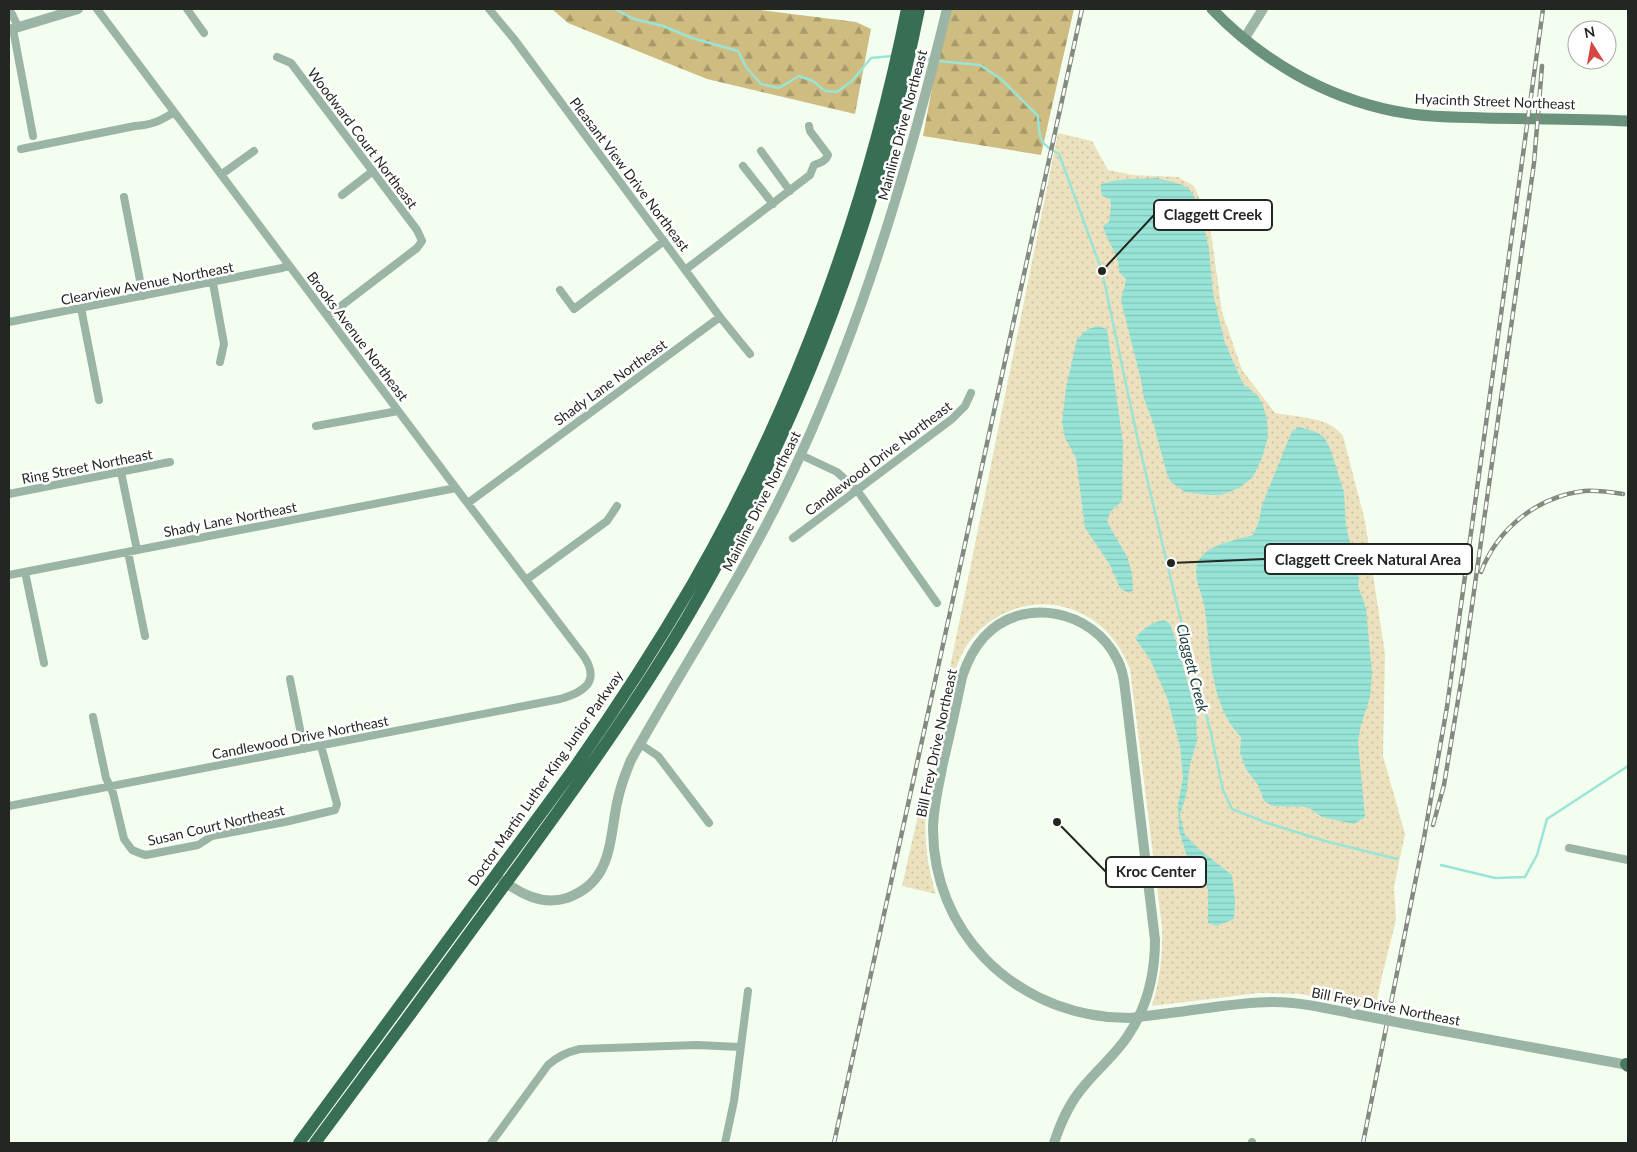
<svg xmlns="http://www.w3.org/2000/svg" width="1637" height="1152" viewBox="0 0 1637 1152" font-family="Lato,sans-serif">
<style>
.forest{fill:url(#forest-firs)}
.park{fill:url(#park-dots)}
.water{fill:url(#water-rules)}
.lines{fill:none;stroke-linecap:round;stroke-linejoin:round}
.stream{stroke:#98e5d8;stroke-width:2.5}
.minor{stroke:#9ab4a5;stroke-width:8}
.tertiary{stroke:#9ab4a5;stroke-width:10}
.secondary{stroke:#6b927c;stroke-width:11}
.primary{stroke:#49795f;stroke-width:12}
.trunk{stroke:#386e53;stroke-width:12}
.rail-casing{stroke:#838a80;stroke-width:4.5}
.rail{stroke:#fff;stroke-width:2.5;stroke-dasharray:8;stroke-linecap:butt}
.tertiary-bridge{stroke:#9ab4a5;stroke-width:10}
.labels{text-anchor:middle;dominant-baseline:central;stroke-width:5;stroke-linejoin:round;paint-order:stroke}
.street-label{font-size:14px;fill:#232722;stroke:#fff}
.water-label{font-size:15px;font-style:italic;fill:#1d413c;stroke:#fff}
.leader{fill:none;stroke:#232722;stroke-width:2}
.callout-dot{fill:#232722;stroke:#fff;stroke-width:2}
.callout{fill:#fff;stroke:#232722;stroke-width:2}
.callout-label{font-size:15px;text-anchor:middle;font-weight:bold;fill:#232722}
</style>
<defs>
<pattern id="forest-firs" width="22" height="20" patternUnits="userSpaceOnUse" patternTransform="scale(1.25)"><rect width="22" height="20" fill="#cebc81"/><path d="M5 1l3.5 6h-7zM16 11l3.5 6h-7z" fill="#a79969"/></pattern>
<pattern id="park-dots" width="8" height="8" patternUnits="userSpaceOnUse" patternTransform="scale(1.25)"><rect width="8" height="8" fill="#ece1be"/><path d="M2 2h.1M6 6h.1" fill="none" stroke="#cac1a3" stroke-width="1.8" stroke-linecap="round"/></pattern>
<pattern id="water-rules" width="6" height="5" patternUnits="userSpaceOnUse" patternTransform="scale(1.25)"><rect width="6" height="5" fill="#98e5d8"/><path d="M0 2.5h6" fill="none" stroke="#83c4b9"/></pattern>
</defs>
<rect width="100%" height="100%" fill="#f3feef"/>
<!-- forest -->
<path class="forest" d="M552,9h199l105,13 15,7 -16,85 -148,-35 -139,-56z
M947,9h127l-33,146 -118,-19z"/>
<!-- park -->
<path class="park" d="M1058,133l34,8 16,29 25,5 45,2 16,9 15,33 13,93 20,58 33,43c21,4 56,4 68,23l22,85 20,133 -2,102 22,78 -11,53 2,33 -14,56 -7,33 -75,-15 -41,-1 -107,13c8,-27 11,-51 10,-79l-32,-258c-12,-31 -33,-53 -66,-62 -39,-11 -84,11 -102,47 -10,19 -12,42 -17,63 -7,31 -14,61 -19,93 -2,29 1,56 10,84l-34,-8 37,-164z"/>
<!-- water -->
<path class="water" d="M1157,178l26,7 7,5 9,14 10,45 4,45 12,49 18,41 14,11 6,10 4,15 1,17 -6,21 -9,19 -14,11 -18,7h-14l-22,-3 -14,-10 -4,-8 -14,-52 -9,-23 -3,-19 -20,-79c1,-8 4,-14 5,-22l-7,-7c1,-17 -12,-29 -16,-46l6,-4 2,-17 -1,-6 -8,-3 -2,-11c17,-8 39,-5 57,-7z
M1098,326l9,3 16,114 -1,58 -11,10 -4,9c5,13 13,23 19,35 5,10 7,24 7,35l-4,3 -9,-5 -10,-23 -25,-37 -9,-70 -11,-20 -3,-16 4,-34 11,-49 11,-10z
M1299,427l17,5 8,5 6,11 14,44 2,34 13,53 -1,7 8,22 6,65 -2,24 -9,28 -3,17 7,75 -11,7 -32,-7 -14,-10 -35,-1 -9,-5 -6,-16 -12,-16 -6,-16 1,-16c-33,-33 -30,-91 -37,-133 -3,-14 -13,-31 -5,-44 9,-16 38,-20 54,-25l6,-14 3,-16 30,-74z
M1164,620l6,4 6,17 20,72 1,28 -7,23 -4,32 -6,19 5,20 14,14 33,26 3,25 -1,19 -17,7 -9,-3v-34l-8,-17 -12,-12 -9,-30 -1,-26 5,-26 -3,-32 -12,-46 -18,-41 -15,-21c9,-10 17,-16 29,-18z"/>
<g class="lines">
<!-- stream -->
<path class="stream" d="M615,9l19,10 29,7 29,12 46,13 8,16 15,17 18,4 20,-12 14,5 12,10 12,1 15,-11 19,-23 21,-2
M912,56l19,4
M937,61l43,4 21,14 37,37c1,22 1,28 21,38l43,117 35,165 39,165 35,132 12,57 9,19 35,14 58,18 72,18
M1441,865l54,13 30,-1 12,-22 10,-36 81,-53"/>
<!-- minor -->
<path class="minor" d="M187,9l17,24
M489,9l25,30 206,278 30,37
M9,10l3,4 6,13
M13,29l20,107
M277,57l14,6 126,167 5,11 -5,7 -89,68
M21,149l114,-23c16,-1 26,-5 39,-14
M761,151l29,40
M743,166l30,38
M222,174l32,-23
M342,195l31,-24
M124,197l19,99
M685,270l125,-95 4,-10c6,-2 12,-4 14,-10l-18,-24 -1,-5
M213,283l11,61 -4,18
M560,290l14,19 90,-68
M81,308l18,92
M9,322l273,-54 7,-3
M316,426l82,-15
M801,455l36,17 20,18 80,113
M121,472l16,78
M9,494l161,-32
M468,503l252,-186
M793,538l159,-119 13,-13 6,-13
M128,552l17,84
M25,572l19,91
M9,575l447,-87
M526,580l81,-59 10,-15
M290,679l14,70
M93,717l13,61 7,15 11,46 8,11 10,4 4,1 52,-10 14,-9 73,-14 50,-12 2,-6 -16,-58
M640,744l18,12 51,67
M9,806l551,-107c25,-7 41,-18 23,-44l-127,-167 -359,-479
M1569,848l59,12
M491,1143l57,-78c10,-9 19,-13 32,-16l117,-4 43,2
M725,1143l9,-42 14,-110
M1252,1143v-1"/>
<!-- tertiary -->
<path class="tertiary" d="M9,30l69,-21
M1244,39l19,-30
M500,879c20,14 41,27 67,19 45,-16 42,-56 50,-95 3,-15 8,-29 14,-43 57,-102 122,-199 170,-306 65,-143 109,-293 146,-445
M1170,1013c34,-4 69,-11 104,-11 25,0 51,6 76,11
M1427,1028l201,37
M1054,1143c7,-21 15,-40 30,-57 14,-17 31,-31 43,-49 20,-29 28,-63 28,-97l-30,-251c-1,-10 -3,-21 -8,-30 -24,-49 -95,-64 -133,-22 -11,12 -17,25 -22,40 -6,29 -12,57 -19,86 -4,22 -10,44 -10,67 1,101 77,177 175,187"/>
<!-- secondary -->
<path class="secondary" d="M1212,9c49,51 112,88 182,102 29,6 60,6 90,7 48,1 96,1 144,3"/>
<!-- primary -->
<path class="primary" d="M1626,1064l2,2"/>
<!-- trunk -->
<path class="trunk" d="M299,1143l271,-369c43,-61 84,-124 122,-189 102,-177 175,-376 215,-576
M315,1143c69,-93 137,-185 205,-279 59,-81 117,-162 168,-248 110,-188 188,-394 231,-607"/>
<defs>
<path id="rail" d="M1481,572c17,-44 56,-75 103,-81 13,-1 26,1 39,3
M1433,825l11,-40 19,-115 71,-507 8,-97
M834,1143l248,-1134
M1363,1143l61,-305 23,-131 96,-698"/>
</defs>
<!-- rail casing -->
<use href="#rail" class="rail-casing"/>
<!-- rail -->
<use href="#rail" class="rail"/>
<!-- tertiary-bridge -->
<path class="tertiary-bridge" d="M1350,1013l77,15
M1108,1017l22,1 40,-5"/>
</g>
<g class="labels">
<!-- street labels -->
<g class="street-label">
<text transform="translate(1495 101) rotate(2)">Hyacinth Street Northeast</text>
<text transform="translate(902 125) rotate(-75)">Mainline Drive Northeast</text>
<text transform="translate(363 138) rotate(53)">Woodward Court Northeast</text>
<text transform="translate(630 174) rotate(53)">Pleasant View Drive Northeast</text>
<text transform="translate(147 283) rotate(-11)">Clearview Avenue Northeast</text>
<text transform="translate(358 336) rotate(53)">Brooks Avenue Northeast</text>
<text transform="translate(610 382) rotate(-36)">Shady Lane Northeast</text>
<text transform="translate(878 458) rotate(-37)">Candlewood Drive Northeast</text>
<text transform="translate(87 466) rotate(-11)">Ring Street Northeast</text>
<text transform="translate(761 501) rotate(-63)">Mainline Drive Northeast</text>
<text transform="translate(230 519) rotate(-11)">Shady Lane Northeast</text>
<text transform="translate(300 737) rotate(-11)">Candlewood Drive Northeast</text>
<text transform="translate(936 743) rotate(-78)">Bill Frey Drive Northeast</text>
<text transform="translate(545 778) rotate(-55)">Doctor Martin Luther King Junior Parkway</text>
<text transform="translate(216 825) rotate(-13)">Susan Court Northeast</text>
<text transform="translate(1386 1006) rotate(11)">Bill Frey Drive Northeast</text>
</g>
<!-- water labels -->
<g class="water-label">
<text transform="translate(1193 668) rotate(76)">Claggett Creek</text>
</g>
</g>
<!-- callouts -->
<path class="leader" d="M1102 271L1154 215M1171 563L1265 559M1057 822L1106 872"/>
<g class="callout-dot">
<circle cx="1102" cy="271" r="5"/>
<circle cx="1171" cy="563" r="5"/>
<circle cx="1057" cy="822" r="5"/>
</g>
<g class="callout">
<rect x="1154" y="200" width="118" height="30" rx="5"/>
<rect x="1265" y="544" width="207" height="30" rx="5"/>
<rect x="1106" y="857" width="100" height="30" rx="5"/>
</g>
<g class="callout-label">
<text x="1213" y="220">Claggett Creek</text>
<text x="1368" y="565">Claggett Creek Natural Area</text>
<text x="1156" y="877">Kroc Center</text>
</g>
<!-- border -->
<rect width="1637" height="1152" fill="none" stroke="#232722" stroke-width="20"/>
<!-- north arrow -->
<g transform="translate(1592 45) rotate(349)"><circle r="24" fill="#ffffff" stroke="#a7a9a7"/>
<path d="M0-4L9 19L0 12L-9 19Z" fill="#d64744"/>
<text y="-8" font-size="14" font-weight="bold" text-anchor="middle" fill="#232722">N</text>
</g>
</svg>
